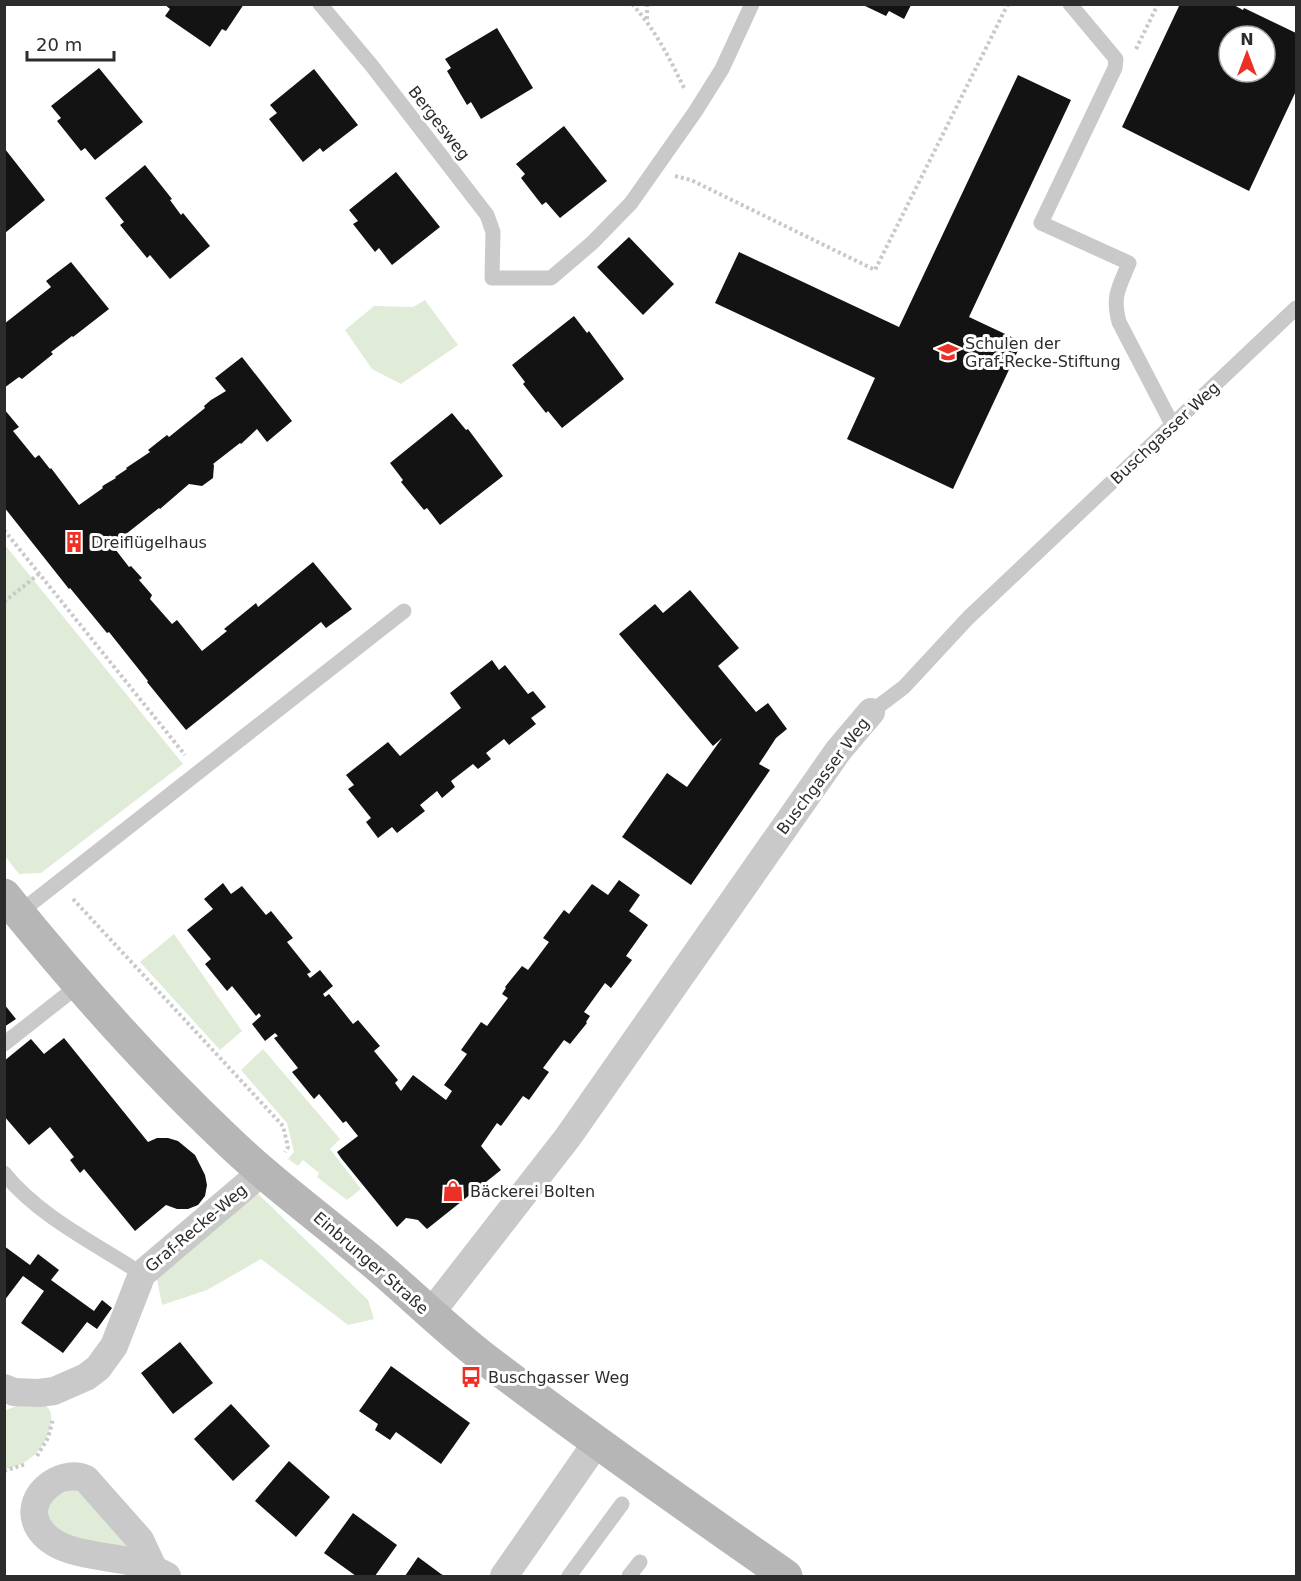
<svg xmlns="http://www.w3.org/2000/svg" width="1301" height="1581" viewBox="0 0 1301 1581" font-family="'DejaVu Sans',sans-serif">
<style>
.green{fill:#e0ebd8}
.building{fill:#131313;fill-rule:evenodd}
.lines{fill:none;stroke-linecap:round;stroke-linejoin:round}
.path{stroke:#c9c9c9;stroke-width:4;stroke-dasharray:3 3;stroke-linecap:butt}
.lane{stroke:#c9c9c9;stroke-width:15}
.street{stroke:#c9c9c9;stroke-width:28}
.secondary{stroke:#b6b6b6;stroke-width:33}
.labels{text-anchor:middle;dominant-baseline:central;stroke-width:6;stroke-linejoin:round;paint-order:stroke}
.street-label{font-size:16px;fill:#2c2c2c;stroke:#fff}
.poi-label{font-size:16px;fill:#2c2c2c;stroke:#fff;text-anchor:start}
</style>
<rect width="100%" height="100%" fill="#fff"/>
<!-- green -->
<path class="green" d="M425,300l33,45 -57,39 -29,-15 -27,-39 29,-24 39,1z
M5,545l178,219 -142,109 -22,1 -14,-18z
M174,934l68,97 -22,19 -80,-88z
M263,1049l77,90 -10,10 31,40 -14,11 -30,-23 2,-4 -16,-13 -5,6 -10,-7 6,-7 -7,-29 -46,-53z
M256,1192l112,108 6,19 -26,6 -87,-66 -54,31 -45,15 -5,-26z
M23,1403c7,1 18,0 24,4 4,4 5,8 4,14 -2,24 -22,45 -46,48l-1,-58z
M73,1489l11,3 51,53 -4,11 -83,-28 1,-29z"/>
<!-- building -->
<path class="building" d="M164,4h80l-18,27 -4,-2 -12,18 -45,-31 5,-7z
M1180,4h52l11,6 1,-2 52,25v58l-47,100 -127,-64zM1229,36h36v36h-36z
M863,5h48l-7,14 -15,-8 -3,5z
M497,28l36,60 -52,31 -10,-17 -4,3 -20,-34 4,-3 -6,-9z
M99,68l44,54 -48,38 -10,-12 -4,3 -24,-30 4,-3 -10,-12z
M314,69l44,56 -35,27 -3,-4 -17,14 -34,-43 8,-6 -7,-8z
M1018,75l53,25 -102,217 53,25 -69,147 -106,-50 28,-61 -160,-75 24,-51 160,75z
M564,126l43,55 -47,37 -14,-16 -4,3 -21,-27 4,-4 -9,-10z
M5,149l40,51 -40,33z
M145,165l27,34 -2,1 11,15 2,-2 27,33 -40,33 -20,-24 -3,3 -27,-33 4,-3 -19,-24z
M396,172l44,55 -48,38 -13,-17 -4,4 -22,-28 5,-3 -9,-11z
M629,237l45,47 -31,31 -46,-48z
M71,262l38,47 -36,28 -1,-1 -21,16 2,2 -31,25 -3,-2 -15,11v-64l47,-37 -5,-6z
M574,316l13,17 2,-2 35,48 -62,49 -14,-17 -2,2 -23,-29 2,-2 -13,-17z
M242,357l50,64 -25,21 -10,-13 -16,15 -1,-1 -27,21 1,1 -1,13 -11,8 -13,-2 -29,25 -1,-1 -47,37 17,22 2,-1 11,12 -3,2 13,15 -2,4 22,25 5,-4 25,31 25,-20 -3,-2 32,-26 2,4 55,-45 39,47 -26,19 -5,-6 -135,108 -39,-48 1,-1 -39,-49 -2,1 -37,-45 -1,1 -65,-82v-98l15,18 -6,4 22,27 4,-3 11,14 1,-1 28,37 24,-17 -1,-1 2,-2 12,-7 -1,-1 12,-8 -1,-1 24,-16 -2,-2 10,-8 9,-7 2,2 36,-29 -1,-2 7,-6 15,-9 -11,-13z
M452,413l14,17 2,-1 35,47 -63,49 -13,-17 -3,2 -23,-28 2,-2 -13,-17z
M690,590l49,58 -21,18 38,46 12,-9 19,26 -11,9 -17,26 11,6 -79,115 -69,-48 45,-64 20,14 35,-49 -9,8 -94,-112 36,-30 8,9z
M492,660l7,10 6,-5 23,29 5,-3 13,16 -15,11 5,6 -27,21 -5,-6 -18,14 5,6 -13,10 -5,-5 -22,17 4,6 -13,11 -5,-7 -17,14 5,6 -28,22 -5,-6 -14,11 -12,-16 5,-4 -23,-29 6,-4 -8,-10 42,-33 12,14 42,-33 19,-15 -11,-15z
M619,880l21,15 -11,16 19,14 -22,31 6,4 -21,28 -6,-5 -21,29 6,4 -4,6 1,1 -17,21 -6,-4 -21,28 6,4 -20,28 -6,-4 -22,30 -4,-3 -16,23 20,24 -74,59 -9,-9 -5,-1 -7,-1 -9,9 -56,-69 -4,-6 21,-16 -12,-15 -3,2 -24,-29 -5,5 -22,-27 6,-4 -24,-30 4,-2 -3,-3 -10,8 -13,-17 9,-8 -2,-3 -3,3 -24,-30 -5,5 -22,-27 6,-5 -24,-29 26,-21 -9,-10 19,-16 8,11 11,-8 24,29 5,-4 22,27 -6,4 24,30 -4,2 3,4 10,-8 13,16 -10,8 2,3 4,-3 24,30 5,-4 22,26 -6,5 24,29 -3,3 6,8 12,-16 33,25 6,-9 -8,-6 23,-31 -6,-4 20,-28 6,4 21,-28 -6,-4 4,-6 -1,-1 17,-21 6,4 21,-28 -6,-4 21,-28 5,4 23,-30 16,11z
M4,1004l12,15 -12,8z
M64,1038l84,104 9,-4h11l10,3 17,14 10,20 2,10 -2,11 -7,9 -10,4h-11l-11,-4 -31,26 -51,-62 -4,4 -10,-13 4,-3 -24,-30 -21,18 -25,-29v-55l27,-22 13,15z
M4,1246l26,19 8,-11 21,16 -8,10 43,31 8,-11 10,8 -15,21 -10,-7 -24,31 -42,-30 23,-32 -21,-15 -19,25z
M180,1342l33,41 -40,31 -32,-41z
M391,1366l79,57 -29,41 -45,-32 -6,8 -15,-10 3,-6 -19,-13z
M231,1404l39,42 -37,35 -39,-42z
M289,1461l41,36 -34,40 -41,-36z
M353,1513l44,32 -22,31h-19l-32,-23z
M418,1557l23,17 4,2h-40z"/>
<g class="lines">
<!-- path -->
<path class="path" d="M632,4c23,25 38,55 53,86
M647,4v16
M1136,49l22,-45
M675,176l16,4 184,90 133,-266
M4,530l181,225
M4,602l36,-29
M73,899l210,227 5,21 -3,5
M37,1456l11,-18 5,-19
M4,1471l22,-7"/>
<!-- lane -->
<path class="lane" d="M320,4l52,62 115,149 6,17 -1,46h59l41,-35 39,-40 64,-91 27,-43 30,-65
M1070,4l46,55 -1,9 -74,155 88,40c-10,25 -17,32 -10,59l54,104
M871,712l33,-25 64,-69 328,-310
M19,913l385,-302
M4,1044l75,-59
M4,1173c34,43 92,71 138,101
M569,1576l53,-72
M629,1576l11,-14"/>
<!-- street -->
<path class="street" d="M430,1314l138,-177 270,-386 33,-39
M4,1388l10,4 25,1 15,-2 32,-14 12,-9 16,-22 28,-72 120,-102
M153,1568l-13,-28 -54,-61c-27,-12 -65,20 -47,49 17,27 61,27 89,33 14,3 26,8 39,15
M504,1576l93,-134"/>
<!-- secondary -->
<path class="secondary" d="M4,895c68,84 140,166 218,240 44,43 93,79 140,118 42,34 80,73 123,106 98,75 200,146 301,217"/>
</g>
<!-- icons -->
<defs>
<symbol id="school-bare" viewBox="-9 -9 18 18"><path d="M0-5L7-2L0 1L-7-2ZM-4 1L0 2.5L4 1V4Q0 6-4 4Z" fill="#ec3026" stroke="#fff" stroke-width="2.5" paint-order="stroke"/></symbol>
<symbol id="building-bare" viewBox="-9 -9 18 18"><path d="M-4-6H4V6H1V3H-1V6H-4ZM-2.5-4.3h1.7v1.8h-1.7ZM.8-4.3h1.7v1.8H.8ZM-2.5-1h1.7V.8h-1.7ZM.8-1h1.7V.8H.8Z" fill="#ec3026" stroke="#fff" stroke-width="2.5" paint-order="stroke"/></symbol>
<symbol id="shop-bare" viewBox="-9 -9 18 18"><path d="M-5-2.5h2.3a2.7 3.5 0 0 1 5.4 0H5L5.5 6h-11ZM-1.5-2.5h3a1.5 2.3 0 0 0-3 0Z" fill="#ec3026" stroke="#fff" stroke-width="2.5" paint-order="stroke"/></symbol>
<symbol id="bus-bare" viewBox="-9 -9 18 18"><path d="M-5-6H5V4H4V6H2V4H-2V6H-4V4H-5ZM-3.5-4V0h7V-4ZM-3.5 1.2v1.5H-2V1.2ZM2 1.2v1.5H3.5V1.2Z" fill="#ec3026" stroke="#fff" stroke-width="2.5" paint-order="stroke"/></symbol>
</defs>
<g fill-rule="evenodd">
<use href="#school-bare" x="933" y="337" width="30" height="30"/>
<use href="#building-bare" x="59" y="527" width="30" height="30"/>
<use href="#shop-bare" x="438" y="1176" width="30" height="30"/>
<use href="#bus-bare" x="456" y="1362" width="30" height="30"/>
</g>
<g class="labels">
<!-- street labels -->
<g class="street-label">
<text transform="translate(439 123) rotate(52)">Bergesweg</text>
<text transform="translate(1165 433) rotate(-43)">Buschgasser Weg</text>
<text transform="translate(823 776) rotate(-53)">Buschgasser Weg</text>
<text transform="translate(196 1228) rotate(-40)">Graf-Recke-Weg</text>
<text transform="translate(371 1263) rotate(41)">Einbrunger Straße</text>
</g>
<!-- poi labels -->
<g class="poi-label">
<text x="965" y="343">Schulen der<tspan x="965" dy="18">Graf-Recke-Stiftung</tspan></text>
<text x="91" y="542">Dreiflügelhaus</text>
<text x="470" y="1191">Bäckerei Bolten</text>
<text x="488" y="1377">Buschgasser Weg</text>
</g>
</g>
<!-- border -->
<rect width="1301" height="1581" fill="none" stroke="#2c2c2c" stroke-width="12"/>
<!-- north arrow -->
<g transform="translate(1247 54)"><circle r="28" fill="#ffffff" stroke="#ababab" stroke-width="1.5"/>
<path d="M0-4.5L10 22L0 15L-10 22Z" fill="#ec3026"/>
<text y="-9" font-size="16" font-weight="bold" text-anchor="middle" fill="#2c2c2c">N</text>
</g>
<!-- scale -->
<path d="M27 51v9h87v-9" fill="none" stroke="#2c2c2c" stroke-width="3"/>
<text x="36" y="51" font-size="18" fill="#2c2c2c" stroke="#ffffff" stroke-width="4.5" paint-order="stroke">20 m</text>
</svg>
